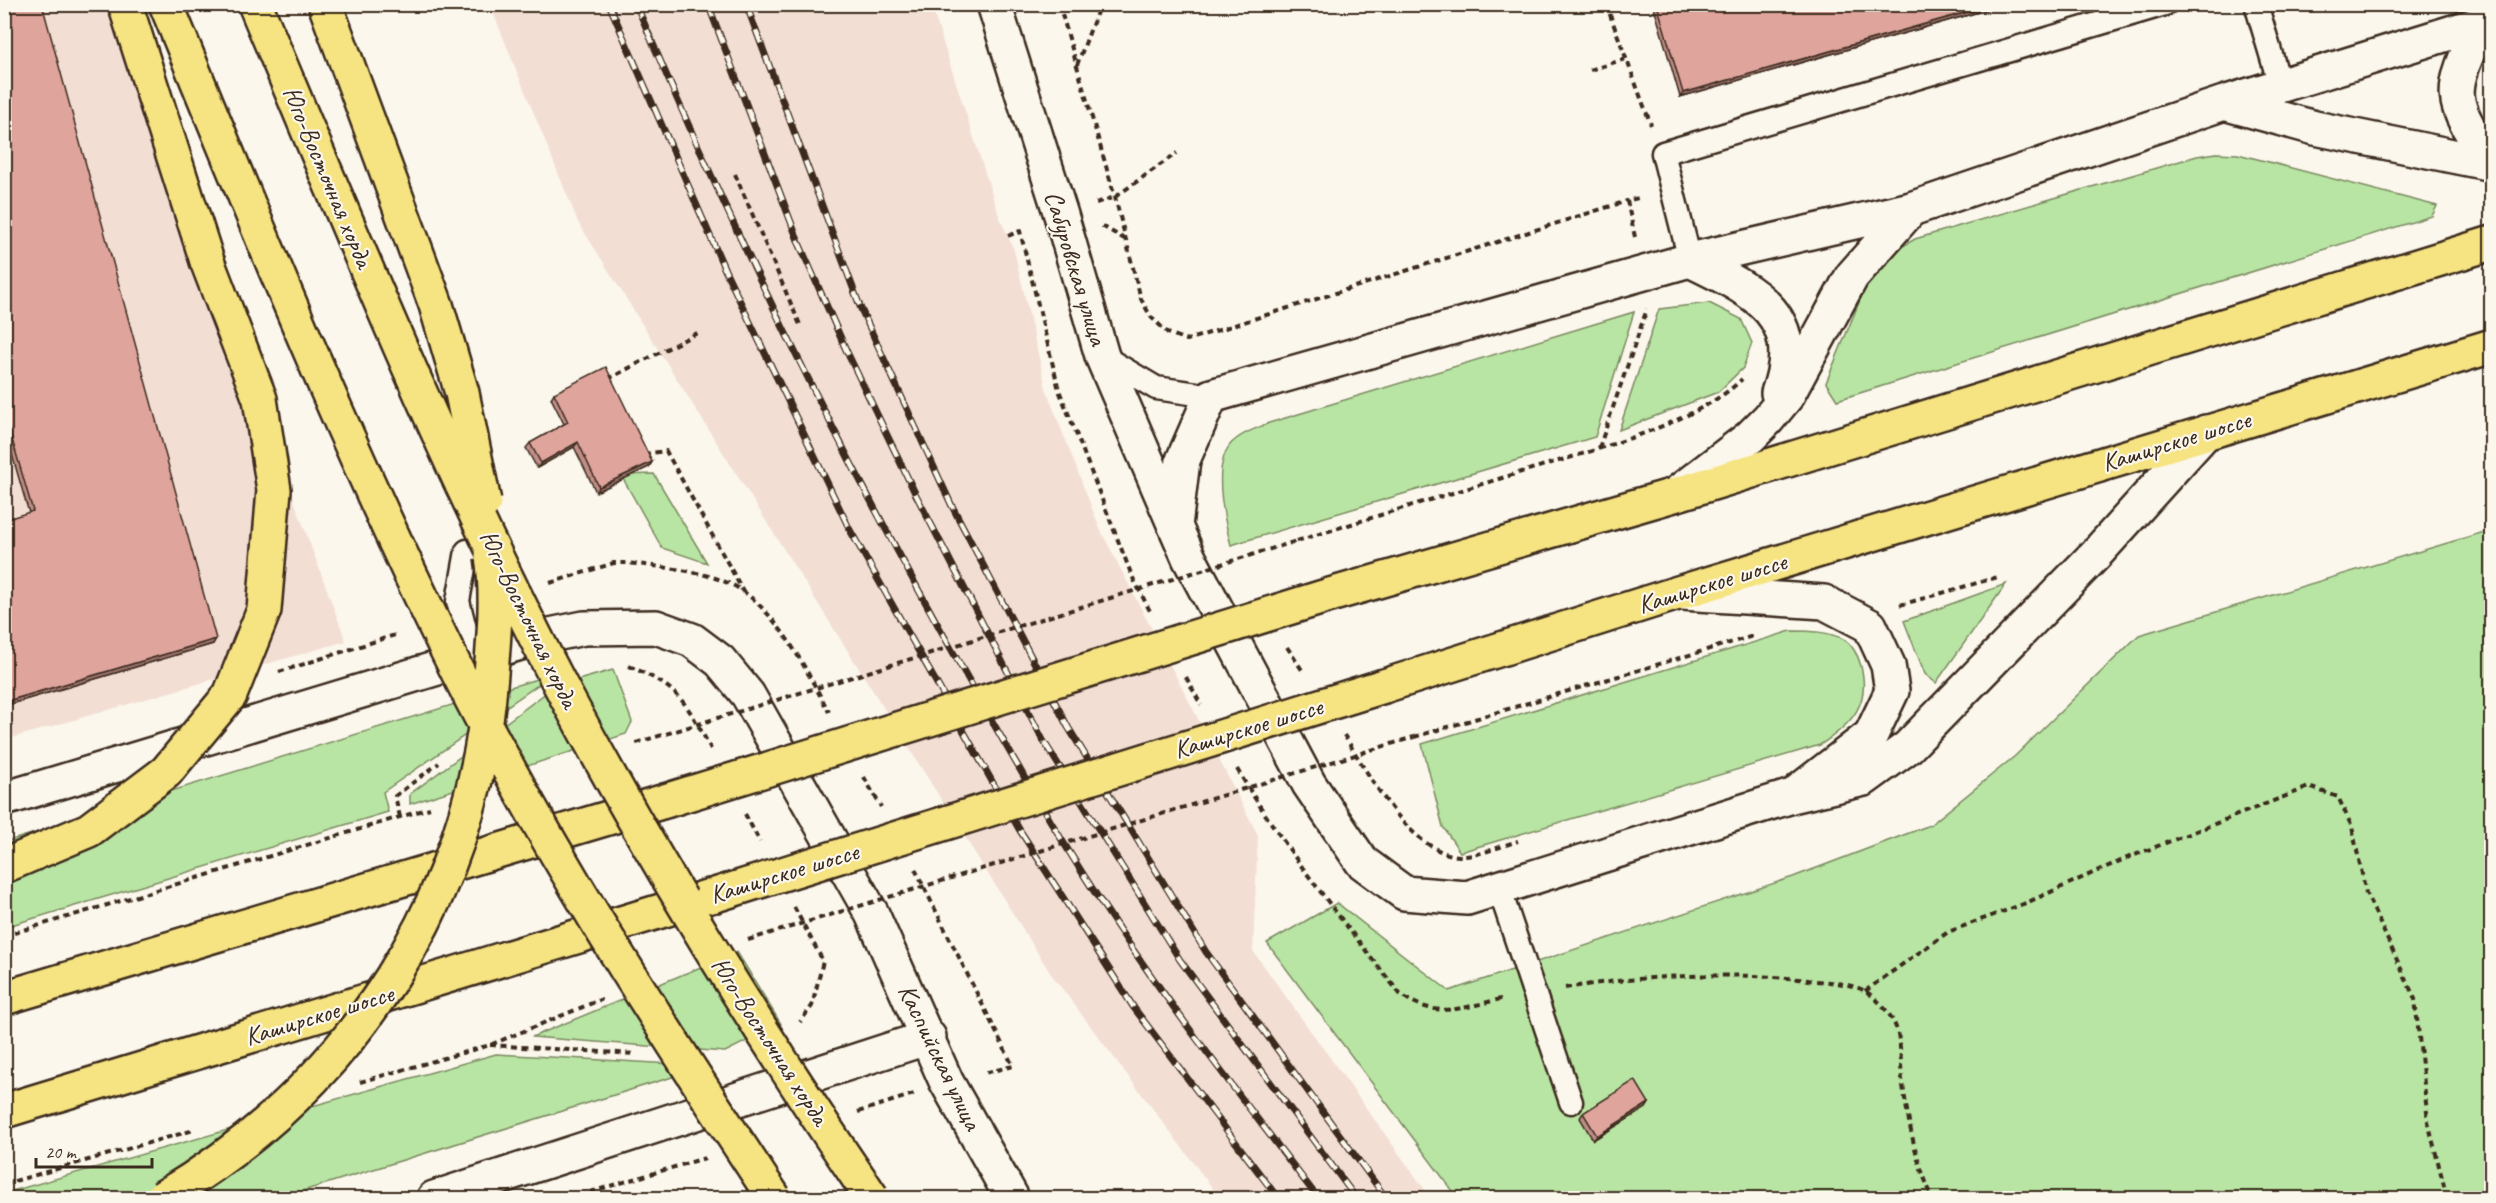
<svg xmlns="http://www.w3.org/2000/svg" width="2496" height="1203" viewBox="0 0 2496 1203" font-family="Caveat,sans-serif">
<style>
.built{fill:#f3ded4}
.green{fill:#b8e5a3;stroke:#7a8860;stroke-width:1.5}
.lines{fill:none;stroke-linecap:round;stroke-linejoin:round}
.lane-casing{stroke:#3b2a1e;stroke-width:27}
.street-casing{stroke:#3b2a1e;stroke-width:38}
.secondary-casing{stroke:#3b2a1e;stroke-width:38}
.primary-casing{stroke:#3b2a1e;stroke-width:38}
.path{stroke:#3b2a1e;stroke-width:4;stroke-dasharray:6 4.5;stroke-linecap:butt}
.lane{stroke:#fbf7ec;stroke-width:22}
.street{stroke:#fbf7ec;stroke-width:33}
.secondary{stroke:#fbf7ec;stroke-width:33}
.primary{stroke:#f6e381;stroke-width:33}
.rail-casing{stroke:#3b2a1e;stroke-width:7}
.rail{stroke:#fbf7ec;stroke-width:4.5;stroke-dasharray:14;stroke-linecap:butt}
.primary-bridge-casing{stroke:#3b2a1e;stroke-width:38;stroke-linecap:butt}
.path-bridge{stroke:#3b2a1e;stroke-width:4;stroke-dasharray:6 4.5;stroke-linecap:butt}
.primary-bridge{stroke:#f6e381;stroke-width:33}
.wall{fill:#c08e87;stroke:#3b2a1e;stroke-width:1.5}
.shaded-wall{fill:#9c746e;stroke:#3b2a1e;stroke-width:1.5}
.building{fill:#dfa59d;stroke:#3b2a1e;stroke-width:1.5}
.labels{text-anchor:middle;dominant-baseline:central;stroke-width:4.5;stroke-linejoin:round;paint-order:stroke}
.street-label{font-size:26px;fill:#3b2a1e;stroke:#fbf7ec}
</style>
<rect width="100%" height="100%" fill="#fbf7ec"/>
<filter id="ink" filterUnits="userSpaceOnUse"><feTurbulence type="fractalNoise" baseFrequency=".0167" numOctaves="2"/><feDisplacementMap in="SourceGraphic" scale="12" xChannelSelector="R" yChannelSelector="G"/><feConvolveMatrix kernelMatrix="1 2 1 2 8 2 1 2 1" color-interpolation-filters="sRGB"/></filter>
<g filter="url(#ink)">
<!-- built -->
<path class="built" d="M5,5h106l235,636 -341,99z
M490,5h441l68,211 15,34 33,142 53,137 158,306 -5,116 178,247h-211l-169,-224 -473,-752z"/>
<!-- green -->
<path class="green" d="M2216,153l22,1 199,52 -5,10 -595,184 -11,-17 43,-105 22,-25 24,-14 282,-83z
M1709,303l32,16 11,24 -9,25 -25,24 -99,38 40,-121z
M1634,312l-39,125 -364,108c-7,-26 -21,-86 4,-105 9,-8 23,-12 34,-17z
M654,474l53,89 -45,-15 -41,-73z
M2491,530v668h-1033l-191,-255 70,-40 112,88 344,-114 137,-52 85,-69 124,-121z
M2006,584l-70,99 -11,-9 -21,-53z
M1791,631c18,0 38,0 54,9 6,4 13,15 15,23 12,40 -8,61 -40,82l-360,107 -17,-25 -21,-83z
M613,670l19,52 -6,12 -216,70v-10l144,-107z
M540,678l2,4 -159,110 5,20 -383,115v-85z
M737,952l44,72 -56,28 -193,-15z
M496,1054l212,12 -428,132h-275v-5z"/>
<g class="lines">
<defs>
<path id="lane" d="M2256,4l24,81
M1690,260l-27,-107 502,-149
M1102,356l54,32 55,8
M467,551l-9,50 14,56
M1499,888l72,214"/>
<path id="street" d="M994,4l67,211 41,141 73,170"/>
<path id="secondary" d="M2481,23c-33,72 -34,75 11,140
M2224,103l91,25 177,36
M1690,260c61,30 117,53 88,133
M2206,432l-111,123 -187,192 -44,32 -72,17 -325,102 -63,-5 -42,-31 -53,-78 -120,-226 -14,-32 8,-66 28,-64 479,-136 221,-51 313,-106 268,-83
M1677,493l73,-56 18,-18 19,-23 65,-120 59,-67
M1682,593l142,9 46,24 18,39 4,26 -21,44 -71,55
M4,799l536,-162 44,-9 72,-1 36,13 28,21 28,34 124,219 74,167 66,117
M434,1198l495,-161"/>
<path id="primary" d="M125,4l82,257
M1330,595l344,-100 818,-252
M1384,686l294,-93 814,-247
M4,998l661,-197
M4,1111l706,-215"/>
</defs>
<!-- lane casing -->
<use href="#lane" class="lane-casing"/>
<!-- street casing -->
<use href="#street" class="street-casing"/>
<!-- secondary casing -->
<use href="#secondary" class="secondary-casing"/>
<!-- primary casing -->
<use href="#primary" class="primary-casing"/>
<!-- path -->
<path class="path" d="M1059,4l56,193 26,102 10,18 17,16 19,7 440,-139
M1606,4l45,121
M1077,65l23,-61
M1590,70l35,-11
M735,174l66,153
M1096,203l19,-6 62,-44
M1102,226l24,14
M1008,236l12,-5 39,159 73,186 19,37
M1635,237l-8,-36 15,-4
M608,379l93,-48
M1599,448l48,-139
M644,454l22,-3 77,140
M1297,541c76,-24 152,-47 228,-70 62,-19 172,-47 217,-92
M550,583l64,-20h13c34,4 89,8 117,29 39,29 62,78 85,120
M1900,605l98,-28
M1287,647l17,26
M629,666c52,23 56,35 82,83
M279,672l119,-38
M1186,677l15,28
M1344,735c24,38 65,117 115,121 18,1 42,-10 59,-15
M1414,737l339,-101
M1237,769c47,80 106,152 163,225 38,27 63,13 105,4
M864,777l17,30
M745,814l15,28
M400,817l-5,-21 44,-33
M915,869l98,197 -29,7
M794,907l29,54 -11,45 -12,16
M4,936l426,-128
M1565,988c81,-13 170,-17 251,-7 15,1 37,3 49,10 12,7 25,22 30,34 7,18 5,36 7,54 6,41 13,82 31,119
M1865,991l83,-59 78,-29 96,-43 187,-73 29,10 14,30 14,66 49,106 13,123 19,76
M490,1045l145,9
M360,1082l130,-37 112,-46
M858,1112l56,-18
M4,1184l190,-54
M570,1198l135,-40"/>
<!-- lane -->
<use href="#lane" class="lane"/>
<!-- street -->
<use href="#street" class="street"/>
<!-- secondary -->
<use href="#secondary" class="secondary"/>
<!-- primary -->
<use href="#primary" class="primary"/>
<defs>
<path id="rail" d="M609,4l116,266 125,260 169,299 115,179 144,190
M636,4c93,220 197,434 313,641 49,87 98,174 152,257 67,103 143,199 217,296
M708,4l91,239 48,109 68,141 128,247 137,220 176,238
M746,4l115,305 90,195 117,223 138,225 180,246"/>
</defs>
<!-- rail casing -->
<use href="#rail" class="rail-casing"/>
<!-- rail -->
<use href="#rail" class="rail"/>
<defs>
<path id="primary-bridge" d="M166,4c88,215 175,430 277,638 94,194 213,377 331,556
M255,4c98,233 193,468 311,692 92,173 196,340 306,502
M325,4l111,301 26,88 22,109
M665,801l665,-206
M4,866l85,-36 77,-58 64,-77 34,-85 10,-120 -14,-91 -53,-138
M712,896l672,-210
M162,1198c191,-113 313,-301 329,-524 3,-38 7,-79 1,-118"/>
</defs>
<!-- primary-bridge casing -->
<use href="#primary-bridge" class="primary-bridge-casing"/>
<!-- path-bridge -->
<path class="path-bridge" d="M636,743l661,-202
M748,940l666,-203"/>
<!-- primary-bridge -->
<use href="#primary-bridge" class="primary-bridge"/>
</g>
<!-- wall -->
<path class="wall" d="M4,4l209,640 -209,62v-186l25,-7 -25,-86z
M1653,4h354l-327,93z
M554,393l98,69 -3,5 -53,25 -22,-45 -37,21 -11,-20 4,-5 34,-19 -13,-26z
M1649,1103l-3,5 -53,32 -13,-22 3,-5z"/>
<!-- shaded-wall -->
<path class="shaded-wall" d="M1995,4h12l-327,93 3,-4z
M578,442l-4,5 -37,21 4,-5z
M652,462l-3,5 -53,25 3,-5z
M216,639l-3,5 -209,62v-4z
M1649,1103l-3,5 -53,32 4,-4z"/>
<!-- building -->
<path class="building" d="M4,4h38l174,635 -212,63v-182l29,-9 -29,-99z
M1657,4h338l-312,89z
M606,367l46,95 -53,25 -21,-45 -37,21 -11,-20 38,-21 -14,-29z
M1635,1080l14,23 -52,33 -14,-23z"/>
</g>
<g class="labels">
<!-- street labels -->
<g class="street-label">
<text transform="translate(328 177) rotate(67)">Юго-Восточная хорда</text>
<text transform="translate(1076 268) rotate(73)">Сабуровская улица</text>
<text transform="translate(2176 441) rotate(-17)">Каширское шоссе</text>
<text transform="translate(1712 583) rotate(-17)">Каширское шоссе</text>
<text transform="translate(529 619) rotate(64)">Юго-Восточная хорда</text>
<text transform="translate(1248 728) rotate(-17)">Каширское шоссе</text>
<text transform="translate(784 873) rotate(-17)">Каширское шоссе</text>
<text transform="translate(319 1015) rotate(-17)">Каширское шоссе</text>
<text transform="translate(770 1041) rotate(57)">Юго-Восточная хорда</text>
<text transform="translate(940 1057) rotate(64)">Каспийская улица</text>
</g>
</g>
<!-- margin -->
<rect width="2496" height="1203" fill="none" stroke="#fbf7ec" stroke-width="24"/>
<rect x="12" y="12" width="2472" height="1179" fill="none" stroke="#3b2a1e" stroke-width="2" filter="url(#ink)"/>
<!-- scale -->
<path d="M36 1158v9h116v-9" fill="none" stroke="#3b2a1e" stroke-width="3"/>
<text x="45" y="1158" font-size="18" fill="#3b2a1e" stroke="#fbf7ec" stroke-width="4.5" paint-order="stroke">20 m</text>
</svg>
